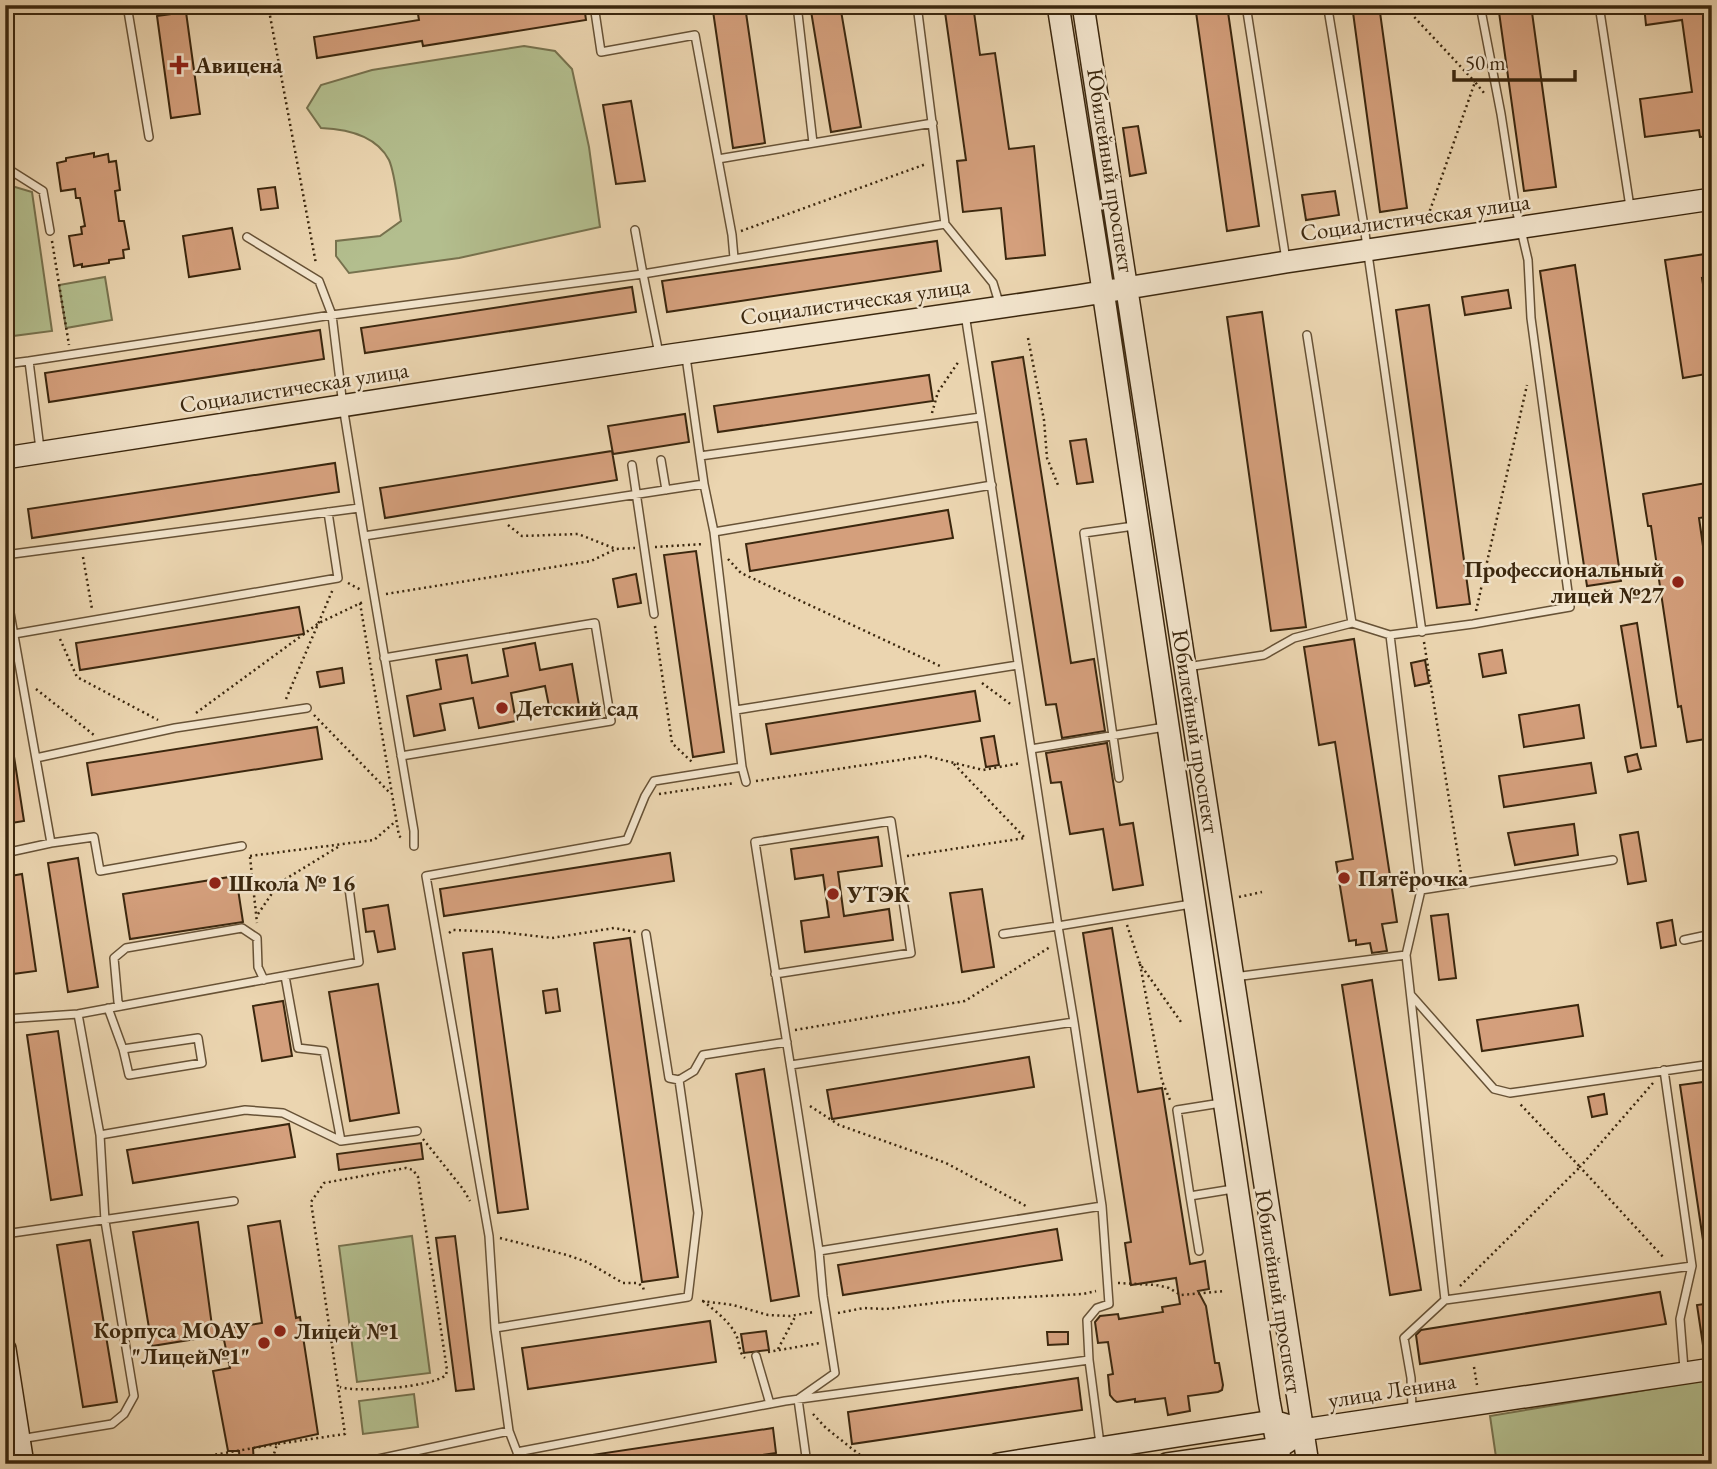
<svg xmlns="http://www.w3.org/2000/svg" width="1717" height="1469" viewBox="0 0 1717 1469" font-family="'EB Garamond',serif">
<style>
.green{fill:#b3be8e;stroke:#77724e;stroke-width:2}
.building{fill:#d49f7c;stroke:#3b270e;stroke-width:2}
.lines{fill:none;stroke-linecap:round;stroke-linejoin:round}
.lane-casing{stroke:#675236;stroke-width:10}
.secondary-casing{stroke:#3b270e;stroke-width:24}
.path{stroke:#3b270e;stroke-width:2.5;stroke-dasharray:2 3.5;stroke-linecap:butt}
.lane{stroke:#f2e4cc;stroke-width:7}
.secondary{stroke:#f2e4cc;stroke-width:21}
.poi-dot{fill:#8f2418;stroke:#f2e4cc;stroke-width:2.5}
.labels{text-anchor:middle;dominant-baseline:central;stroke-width:5;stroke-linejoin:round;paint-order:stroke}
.poi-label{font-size:23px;font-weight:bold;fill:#3b270e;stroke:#f2e4cc;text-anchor:start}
.street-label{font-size:23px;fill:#3b270e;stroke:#f2e4cc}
</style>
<rect width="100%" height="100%" fill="#ebd5b0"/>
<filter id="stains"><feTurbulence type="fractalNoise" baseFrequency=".00286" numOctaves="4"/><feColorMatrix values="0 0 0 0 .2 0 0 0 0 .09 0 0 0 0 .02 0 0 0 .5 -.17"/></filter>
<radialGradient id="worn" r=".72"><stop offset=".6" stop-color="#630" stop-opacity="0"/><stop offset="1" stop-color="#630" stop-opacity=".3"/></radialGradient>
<!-- green -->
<path class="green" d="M524,46l31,5 17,18 17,78 11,80 -141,31 -110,15 -13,-17v-15l44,-5 21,-15c-3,-16 -6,-48 -12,-61 -13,-25 -43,-31 -68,-32l-14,-20 14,-23 51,-15z
M5,184l27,8 20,139 -47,6z
M105,277l7,43 -46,8 -7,-43z
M412,1236l18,137 -73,9 -18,-136z
M1712,1379v85h-215l-7,-48z
M414,1394l4,33 -55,7 -4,-33z"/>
<!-- building -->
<path class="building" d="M473,5h111l2,15 -163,26 -1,-5 -105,17 -3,-21 105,-17 -1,-6z
M810,5h30l21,122 -30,5z
M944,5h29l7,50 15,-2 14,96 25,-3 11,109 -39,4 -5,-51 -38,4 -6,-51 9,-1z
M1195,5h32l32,221 -32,5z
M1352,5h27l28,203 -27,4z
M1498,5h33l25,182 -32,4z
M1644,5h64l4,28v103l-12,1 -1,-7 -54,7 -5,-38 52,-7 -10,-72 -36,5z
M745,6l20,137 -32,5 -20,-137z
M186,12l14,102 -29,4 -14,-102z
M631,101l14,80 -29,3 -13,-79z
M1138,126l8,47 -16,3 -7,-48z
M94,153v4l14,-3 1,8 7,-1 4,29 -5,1 4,30h5l5,28 -6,1 1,8 -15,2v3l-27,4v-3l-8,2 -5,-30 13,-2 -1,-7 4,-1 -5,-28h-4l-1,-9 -14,2 -4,-28 9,-2v-3z
M275,187l3,21 -17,2 -3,-21z
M1335,191l4,24 -33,5 -4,-25z
M232,228l8,41 -51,8 -6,-41z
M937,241l4,30 -274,41 -5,-31z
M1712,253v24l-10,1 10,62v33l-29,5 -18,-118z
M1575,265l46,316 -34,5 -47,-315z
M632,287l4,25 -271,41 -4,-25z
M1508,290l3,18 -46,7 -3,-18z
M1429,305l41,299 -33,4 -41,-298z
M1262,312l44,315 -35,4 -44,-314z
M320,330l4,29 -275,43 -4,-29z
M1023,357l48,306 23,-4 11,72 -43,7 -6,-34 -10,1 -54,-343z
M929,375l4,26 -215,31 -4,-26z
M685,414l4,28 -76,12 -5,-28z
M1086,439l7,43 -16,2 -7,-43z
M612,451l5,29 -232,38 -5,-30z
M335,463l4,29 -307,46 -4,-29z
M1712,482v34l-13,2 13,91v129l-25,4 -6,-36 -3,1 -27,-181h-3l-5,-32z
M948,510l5,28 -203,33 -4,-27z
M696,551l28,201 -31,5 -29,-202z
M636,574l5,29 -23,4 -5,-28z
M299,607l5,27 -224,36 -4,-27z
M1637,623l19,123 -15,2 -20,-122z
M1354,639l43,283 -15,2 5,27 -15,2 -2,-10 -14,2v-5l-7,1 -13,-79 17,-3 -18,-117 -16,3 -15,-98z
M535,643l5,27 32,-6 8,47 -29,5 -6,-30 -34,7 5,28 -37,7 -6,-30 -33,6 5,26 -31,6 -7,-40 34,-7 -5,-29 31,-5 5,28 36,-7 -5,-27z
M1502,650l4,23 -23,4 -4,-23z
M1425,660l4,23 -14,3 -4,-23z
M342,668l2,15 -24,4 -3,-15z
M975,691l5,30 -209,33 -5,-30z
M1579,705l5,33 -60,9 -5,-32z
M317,727l5,32 -230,36 -5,-32z
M994,736l5,29 -13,2 -5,-29z
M1107,743l13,82 13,-2 10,62 -30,5 -10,-61 -33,5 -9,-52 -10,1 -5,-30z
M5,750h8l11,71 -19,3z
M1637,754l4,15 -13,3 -3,-15z
M1591,763l5,30 -92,14 -5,-31z
M1574,824l4,31 -63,10 -7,-32z
M1638,832l8,49 -18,3 -8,-49z
M878,837l4,29 -44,6 6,44 45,-7 4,31 -88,12 -4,-31 28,-4 -6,-42 -28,4 -4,-30z
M670,853l4,28 -230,35 -4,-27z
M78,858l20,129 -30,5 -20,-129z
M22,874l14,97 -31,4v-98z
M236,876l7,46 -113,17 -7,-45z
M982,889l12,78 -32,5 -12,-79z
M388,905l7,44 -17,3 -4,-21 -8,1 -3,-23z
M1448,914l8,64 -17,2 -8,-64z
M1672,920l4,25 -15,3 -4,-25z
M1112,928l26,164 24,-4 28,176 15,-3 4,28 -11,2 8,15 9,57h4l4,22 -1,5 -4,2 -30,4 2,15 -22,4 -3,-17 -30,4v-3l-18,3 -3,-2 -4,-5 -2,-20 5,-1 -5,-32 -10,1 -3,-21 5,-6 18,-2 1,5 44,-7 -1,-5 18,-3 -4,-26 -45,7 -6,-42 6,-1 -48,-309z
M630,938l48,339 -36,5 -48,-339z
M492,949l36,260 -30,4 -35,-260z
M1372,980l49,310 -31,5 -48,-310z
M378,984l21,129 -49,8 -21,-129z
M557,989l3,22 -14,2 -3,-22z
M283,1001l9,55 -30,5 -9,-55z
M1578,1005l5,31 -101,15 -5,-31z
M58,1031l24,164 -31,5 -24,-165z
M1029,1057l5,30 -202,32 -5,-29z
M764,1069l35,227 -28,5 -35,-227z
M1711,1081l1,165 -8,1 -24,-162z
M1604,1094l3,20 -15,3 -4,-20z
M289,1124l6,33 -162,26 -6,-33z
M421,1143l2,16 -84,11 -2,-16z
M280,1221l16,97 4,-1 18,117 -65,14 1,16h-14l-1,-13h-11l-15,-80 17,-3 -6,-28 -16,-3 -56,9 -19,-114 65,-10 14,104 11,3 39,-6 -14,-97z
M1057,1229l5,31 -219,35 -5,-30z
M455,1236l19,153 -18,2 -20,-153z
M90,1240l27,162 -34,5 -26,-162z
M1660,1292l6,32 -246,40 -4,-29 5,-5z
M1712,1303v49h-8l-7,-47z
M710,1321l6,41 -188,27 -6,-41z
M766,1331l3,19 -25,3 -3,-19z
M1047,1332h21v12l-20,1z
M1078,1378l4,32 -230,34 -4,-32z
M773,1428l3,25 -74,11h-117v-8z"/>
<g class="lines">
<defs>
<path id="lane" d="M127,5l22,132
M594,5l7,47 94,-17 37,200 2,23
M797,5l16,138
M917,5l28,219
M1246,5l40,255
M1599,5l31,202
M1329,15l35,211 58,406
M718,159l215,-36
M5,167l38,24 7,40
M247,237l72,44 13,34 11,91 21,130 340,-52 10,48 28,235 4,15
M965,314l16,103
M659,354l-16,-80 302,-50 48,59 7,23
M686,357l14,99 281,-39 50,332 134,-22
M29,361l303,-46 311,-41 -8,-44
M5,364l24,-3 11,88
M700,456l4,28
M661,460l5,30
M632,465l22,149
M714,532l278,-47
M364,536l50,295v15
M5,555l354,-47
M5,585l46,258 -46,10
M1352,623l38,12 83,-11 97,-17 -39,-289 -3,-58 -13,-56 -14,-90 -21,-109
M14,634l324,-56 -10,-66
M384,658l211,-35 16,98 -210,35
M1187,667l77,-12 30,-17 58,-15 -45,-288
M736,710l282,-45
M1031,749l27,177 133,-22
M36,758l139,-30 132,-20
M742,767l-88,14 -9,15 -18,44 -201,36 63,360 6,92 14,103 8,21 268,-51 304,-41 11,84
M1119,778l-35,-245 50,-7
M1712,790v4
M51,843l43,-6 6,34 142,-25
M1421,890l192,-30
M1003,934l55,-8 16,96
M1684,940l28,-6
M1406,955l39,345 -41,38 7,40 1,32
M775,974l136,-21 -20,-132 -136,21c21,137 44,272 64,409l283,-45
M285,976l13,72 26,3 17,90
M1234,977l172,-22 15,-65 -31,-255
M1411,995l83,94 16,4 202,-29
M121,1006l-3,-4 -4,-44 12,-10 116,-20 15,10 1,29 6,13
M108,1008l15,41 6,26 73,-12 -4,-25 -75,11
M5,1019l73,-5 281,-52 -10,-74
M791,1065l283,-43 28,184 7,98 -12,4 -10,12 2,40
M1664,1070l28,196 -12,53 4,50
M679,1080l15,-9 9,-16 84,-13
M100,1135l145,-25 38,3 58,28 76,-10
M1190,1196l-13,-86 44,-7
M5,1234l229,-33
M1199,1251l-9,-55 43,-7
M1445,1300l247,-34
M495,1328l193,-31 10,-84 -19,-133 -10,-2 -23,-144
M756,1356l14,48
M20,1439l92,-15 12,-10 10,-18 -29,-175 -5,-86 -22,-121
M517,1452l2,12
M5,1463l17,-3
M355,1464l154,-33
M807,1464l-9,-65 37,-26 -12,-77 -4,-45"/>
<path id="secondary" d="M1058,5l41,259 170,1137 12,63
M1083,5l225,1459
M5,458l666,-103 407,-59 208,-34 426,-63
M5,1349l18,115
M998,1464l275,-43 30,9 409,-61
M1167,1464l111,-16 12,-8"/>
</defs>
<!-- lane casing -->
<use href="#lane" class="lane-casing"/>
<!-- secondary casing -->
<use href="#secondary" class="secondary-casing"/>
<!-- path -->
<path class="path" d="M268,5l48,259
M1403,5l72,77
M1428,216l47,-134 9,11
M741,231l185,-67
M52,241l17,104
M1028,338l16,82 3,38 11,27
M932,413l6,-21 21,-31
M508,525l14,11 56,-2 38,15 19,-1
M655,547l49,-3
M83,557l9,52
M728,559l13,14 199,93
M348,583l13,7
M386,594l205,-33 25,-12
M360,603l39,233 4,3
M1476,611l51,-226
M655,626l17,117 21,20
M60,639l17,38 81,43
M1424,642l37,232
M982,683l31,23
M36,689l58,46
M286,699l47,-110
M196,713l123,-90 46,-22
M314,715l76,78
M756,781l170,-25 57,14 38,-7
M659,794l76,-11
M250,856l124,-16 22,-19
M907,856l118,-18 -72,-75
M250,857l7,66
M1239,897l23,-5
M258,914l21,-31 59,-36
M1127,925l13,39 41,58
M449,933l4,-3 47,2 52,6 62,-10 22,4
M1140,964l22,117 8,19
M795,1030l170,-29 85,-54
M1653,1083l-73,84 84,91
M810,1106l29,19 107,38 80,43
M423,1139l40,50 7,12
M500,1238l67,17 20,7 36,21h15l5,4 1,4
M1118,1283l38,2 13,3 12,7 44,-4
M1460,1286l120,-119 -60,-63
M702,1301l31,4 35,10 22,1 24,-4
M703,1301c11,9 25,19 32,32 5,8 3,19 10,25
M838,1313l26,-5 22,1 65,-8 132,-7 13,-3
M778,1349l18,-34
M768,1352l52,-9
M1474,1367l3,18
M813,1414l13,14 44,35
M161,1464l116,-20
M271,1464l6,-20 68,-10 -34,-232 13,-19 82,-15 7,2 5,7 29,193 -1,5c-14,12 -88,18 -106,12"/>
<!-- lane -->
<use href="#lane" class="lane"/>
<!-- secondary -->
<use href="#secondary" class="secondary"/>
</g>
<!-- markers -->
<g class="poi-dot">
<path d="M175.5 54.5h7v7h7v7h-7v7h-7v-7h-7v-7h7z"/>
<circle cx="1678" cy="582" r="7"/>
<circle cx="502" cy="708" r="7"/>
<circle cx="1344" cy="878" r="7"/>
<circle cx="215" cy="883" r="7"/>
<circle cx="833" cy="894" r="7"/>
<circle cx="280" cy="1331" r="7"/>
<circle cx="264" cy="1343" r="7"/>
</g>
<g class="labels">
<!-- poi labels -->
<g class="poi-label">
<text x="195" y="65">Авицена</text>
<text x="1664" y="569" text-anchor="end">Профессиональный<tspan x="1664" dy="26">лицей №27</tspan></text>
<text x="516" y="708">Детский сад</text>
<text x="1358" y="878">Пятёрочка</text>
<text x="229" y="883">Школа № 16</text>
<text x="847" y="894">УТЭК</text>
<text x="250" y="1330" text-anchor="end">Корпуса МОАУ<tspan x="250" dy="26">"Лицей№1"</tspan></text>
<text x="294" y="1331">Лицей №1</text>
</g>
<!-- street labels -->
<g class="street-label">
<text transform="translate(1111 170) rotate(81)">Юбилейный проспект</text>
<text transform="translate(1415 217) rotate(-8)">Социалистическая улица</text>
<text transform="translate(855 301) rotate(-8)">Социалистическая улица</text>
<text transform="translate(294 387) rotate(-9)">Социалистическая улица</text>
<text transform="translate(1196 731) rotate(81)">Юбилейный проспект</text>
<text transform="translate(1279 1291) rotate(81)">Юбилейный проспект</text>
<text transform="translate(1392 1390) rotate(-9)">улица Ленина</text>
</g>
</g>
<!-- margin -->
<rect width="1717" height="1469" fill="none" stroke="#ebd5b0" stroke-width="28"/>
<rect x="7" y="7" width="1703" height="1455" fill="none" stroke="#3b270e" stroke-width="3.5"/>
<rect x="14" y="14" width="1689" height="1441" fill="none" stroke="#3b270e" stroke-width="2"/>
<!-- scale -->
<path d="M1454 70v10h121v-10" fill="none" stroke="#3b270e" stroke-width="3.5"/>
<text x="1465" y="70" font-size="21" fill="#3b270e" stroke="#f2e4cc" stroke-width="5" paint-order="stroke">50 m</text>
<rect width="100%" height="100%" filter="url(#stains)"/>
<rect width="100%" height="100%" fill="url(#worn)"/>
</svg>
